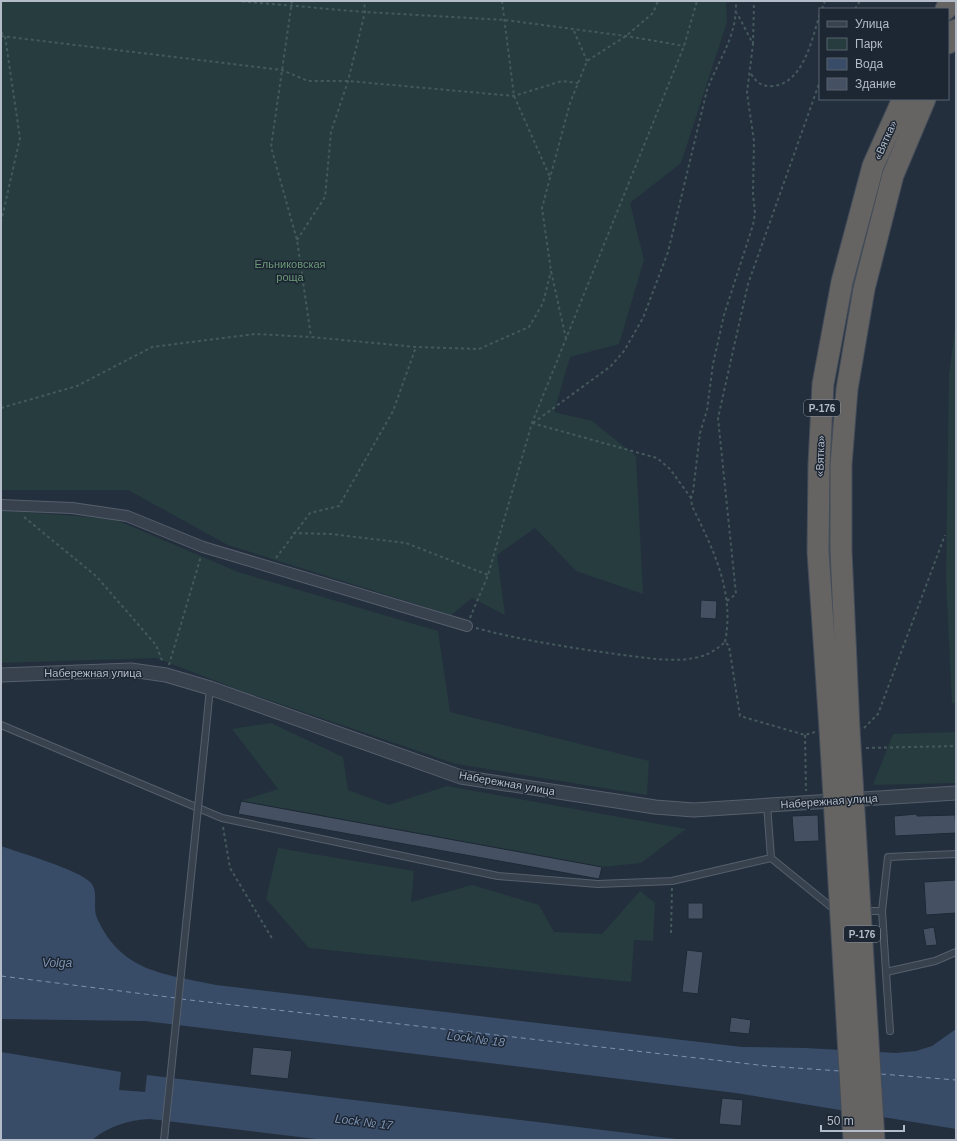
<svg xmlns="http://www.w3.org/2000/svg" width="957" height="1141" viewBox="0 0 957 1141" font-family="Helvetica,sans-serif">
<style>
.green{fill:#263c3f}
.water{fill:#394c67}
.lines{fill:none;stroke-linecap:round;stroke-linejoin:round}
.ferry{stroke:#7c92b1;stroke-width:1;stroke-dasharray:5 4;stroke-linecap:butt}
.building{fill:#455162;stroke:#1f2835}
.service-casing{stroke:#565f6c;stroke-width:8}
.pedestrian-casing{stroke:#565f6c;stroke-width:12}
.minor-casing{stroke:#565f6c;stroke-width:15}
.trunk-casing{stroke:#434c59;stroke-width:23}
.path{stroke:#44595c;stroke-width:2;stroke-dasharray:3 3;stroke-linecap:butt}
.service{stroke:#38414e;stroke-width:6}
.pedestrian{stroke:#38414e;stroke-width:10}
.minor{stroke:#38414e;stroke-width:13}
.trunk{stroke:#656462;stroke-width:21}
.service-bridge-casing{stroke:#565f6c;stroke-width:8;stroke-linecap:butt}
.trunk-bridge-casing{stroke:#434c59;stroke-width:23;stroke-linecap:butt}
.service-bridge{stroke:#38414e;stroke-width:6}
.trunk-bridge{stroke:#656462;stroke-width:21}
.labels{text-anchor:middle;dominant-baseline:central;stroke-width:3;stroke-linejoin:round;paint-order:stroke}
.shield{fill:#1d2633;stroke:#878f9c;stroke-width:1}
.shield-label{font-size:10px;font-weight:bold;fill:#b4bcc9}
.street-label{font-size:11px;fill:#b4bcc9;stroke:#1d2633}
.park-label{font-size:11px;fill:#6b9a76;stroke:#1d2633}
.water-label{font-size:12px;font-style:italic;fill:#7c92b1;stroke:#1d2633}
</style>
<rect width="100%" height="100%" fill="#242f3e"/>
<!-- green -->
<path class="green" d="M1,1h725l1,21 -46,141 -51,40 14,57 -25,84 -49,13 -16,55 38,9 44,35 7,138 -67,-23 -41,-43 -38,27 8,60 -33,-17 -21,17 -223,-70 -100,-55h-127z
M956,321v383l-4,-1 -6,-123 3,-205z
M1,510l113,9 124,53 200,59 12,81 199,49 -2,34 -191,-31 -214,-73 -86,-33 -155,5z
M271,723l72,34 5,33 41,15 58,-19 239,43 -45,34 -39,4 -361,-66 37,-12 -46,-60z
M956,732v51l-83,2 20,-51z
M278,848l136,23 -3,31 61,-17 67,20 15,27 48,2 38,-43 15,12 -2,38 -19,-1 -3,42 -322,-34 -43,-49z"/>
<!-- water -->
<path class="water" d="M1,846c19,7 79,24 90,37 8,9 1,24 6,35 24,54 67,56 119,67l526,62 63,1 91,5 20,-2 16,-5 24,-17v100l-220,-36 -591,-72 -144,-2z
M1,1052l120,20 -2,18 26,2 2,-17 538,65h-361l-174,-21c-22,1 -41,7 -58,21h-91z"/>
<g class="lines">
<!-- ferry -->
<path class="ferry" d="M1,976l175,22
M181,999l586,67 73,5
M881,1074l75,6"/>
</g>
<!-- building -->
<path class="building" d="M701,600l16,1 -1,18 -16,-1z
M241,801l361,66 -3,12 -361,-65z
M917,814v2l38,-1 1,18 -61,3 -1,-20z
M818,815l1,26 -25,1 -2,-26z
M956,880v33l-30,2 -2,-33z
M688,903h15v16h-15z
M934,927l3,18 -11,1 -3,-17z
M687,950l16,2 -5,42 -16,-2z
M731,1017l20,3 -2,14 -20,-2z
M253,1047l39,4 -4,28 -38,-4z
M722,1098l21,2 -2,26 -22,-2z"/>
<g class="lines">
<defs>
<path id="service" d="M1,725l221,93 276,58 100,8 74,-3 99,-23 64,52
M205,739l5,-51
M767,805l4,53
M864,911h18l6,-54 68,-3
M882,911l4,61
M890,1031l-4,-59 49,-11 21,-9"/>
<path id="pedestrian" d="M1,505l71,3 55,8 76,31 264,79"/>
<path id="minor" d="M1,675l130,-5 35,5 44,13 251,89 194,30 39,3 262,-17"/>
<path id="trunk" d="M946,9l5,-8
M948,43l8,-13
M830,729l-12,-177 1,-88 4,-80 19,-102 31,-116 30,-67
M849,729l-8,-179v-85l6,-76 17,-100 29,-114 32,-76"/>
</defs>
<!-- service casing -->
<use href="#service" class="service-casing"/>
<!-- pedestrian casing -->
<use href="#pedestrian" class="pedestrian-casing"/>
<!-- minor casing -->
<use href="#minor" class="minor-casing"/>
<!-- trunk casing -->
<use href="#trunk" class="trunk-casing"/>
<!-- path -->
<path class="path" d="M236,1l129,11 140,8 121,16 58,10
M292,1l-21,146 26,93 14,97
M502,1l12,95 36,81
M822,9l3,-8
M855,9l5,-8
M574,31l13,30
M1,32l4,4 15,102 -19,84
M1,36l281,34 26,11h40l166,15 48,-15 16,2
M753,44l1,-43
M751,74c6,9 11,13 22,12 31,-3 39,-48 47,-72
M297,240l28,-43 6,-65 17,-51 17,-69 -1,-11
M566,339l-15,-68 -9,-63 28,-105 17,-42 39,-25 27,-23 5,-12
M1,408l76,-22 75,-39 103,-13 56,3 105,10 63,2 50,-22 14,-24 8,-32
M532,423l125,35 13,11 21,29
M533,423l78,-57 13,-15 19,-33 25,-66 39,-162c12,-32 30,-52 29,-89
M24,517l72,59 60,69 7,18
M293,533l38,1 75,9 82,32
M276,558l34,-45 29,-7 54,-95 23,-64
M727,601l9,-7 -18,-176 30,-134 72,-203
M470,618l18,-43 44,-152 152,-377 13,-45
M476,628c48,13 97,20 147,27 25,3 51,8 76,2 11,-3 18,-8 26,-15l4,4 11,70 65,19 10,-3
M725,642c10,-50 -12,-93 -33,-136l-1,-8 2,-6 7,-59 7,-23 6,-46 11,-49 29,-90 2,-12 -2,-19 1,-53 -7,-48 6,-49 -16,-31
M169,665l32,-109
M864,728l14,-14 67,-179
M805,735l1,56
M866,748l90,-2
M223,827l7,41 43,72
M671,933l1,-45"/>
<!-- service -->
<use href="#service" class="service"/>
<!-- pedestrian -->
<use href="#pedestrian" class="pedestrian"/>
<!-- minor -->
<use href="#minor" class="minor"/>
<!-- trunk -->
<use href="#trunk" class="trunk"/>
<defs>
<path id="service-bridge" d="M164,1140l41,-401"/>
<path id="trunk-bridge" d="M830,729l24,411
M849,729l25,411"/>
</defs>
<!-- service-bridge casing -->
<use href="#service-bridge" class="service-bridge-casing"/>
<!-- trunk-bridge casing -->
<use href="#trunk-bridge" class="trunk-bridge-casing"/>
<!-- service-bridge -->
<use href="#service-bridge" class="service-bridge"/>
<!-- trunk-bridge -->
<use href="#trunk-bridge" class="trunk-bridge"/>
</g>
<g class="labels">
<!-- shield labels -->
<g class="shield">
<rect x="804" y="400" width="36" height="16" rx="3"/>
<rect x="844" y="926" width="36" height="16" rx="3"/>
</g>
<g class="shield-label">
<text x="822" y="408">Р-176</text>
<text x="862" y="934">Р-176</text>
</g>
<!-- street labels -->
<g class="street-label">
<text transform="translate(885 140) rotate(-66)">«Вятка»</text>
<text transform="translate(820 456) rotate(-88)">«Вятка»</text>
<text x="93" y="673">Набережная улица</text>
<text transform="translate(507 783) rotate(10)">Набережная улица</text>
<text transform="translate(829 801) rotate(-4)">Набережная улица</text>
</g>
<!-- park labels -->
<g class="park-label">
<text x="290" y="264">Ельниковская<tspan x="290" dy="13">роща</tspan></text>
</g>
<!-- water labels -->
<g class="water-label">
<text x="57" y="963">Volga</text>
<text transform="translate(476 1039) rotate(7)">Lock № 18</text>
<text transform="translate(364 1122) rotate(7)">Lock № 17</text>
</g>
</g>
<!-- border -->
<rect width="957" height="1141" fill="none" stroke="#b4bcc9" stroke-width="4"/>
<!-- legend -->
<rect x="819" y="8" width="130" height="92" fill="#1d2633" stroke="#59626f"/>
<rect x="827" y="21" width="20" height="6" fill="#38414e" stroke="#59626f"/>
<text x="855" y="28" font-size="12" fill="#b4bcc9">Улица</text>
<rect x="827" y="38" width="20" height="12" fill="#263c3f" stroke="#59626f"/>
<text x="855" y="48" font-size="12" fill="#b4bcc9">Парк</text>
<rect x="827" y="58" width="20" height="12" fill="#394c67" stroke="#59626f"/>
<text x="855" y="68" font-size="12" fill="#b4bcc9">Вода</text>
<rect x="827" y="78" width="20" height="12" fill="#455162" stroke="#59626f"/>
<text x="855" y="88" font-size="12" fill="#b4bcc9">Здание</text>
<!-- scale -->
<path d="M821 1125v6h83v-6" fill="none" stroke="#b4bcc9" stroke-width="2"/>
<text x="827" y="1125" font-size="12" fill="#b4bcc9" stroke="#1d2633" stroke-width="3" paint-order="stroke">50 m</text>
</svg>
